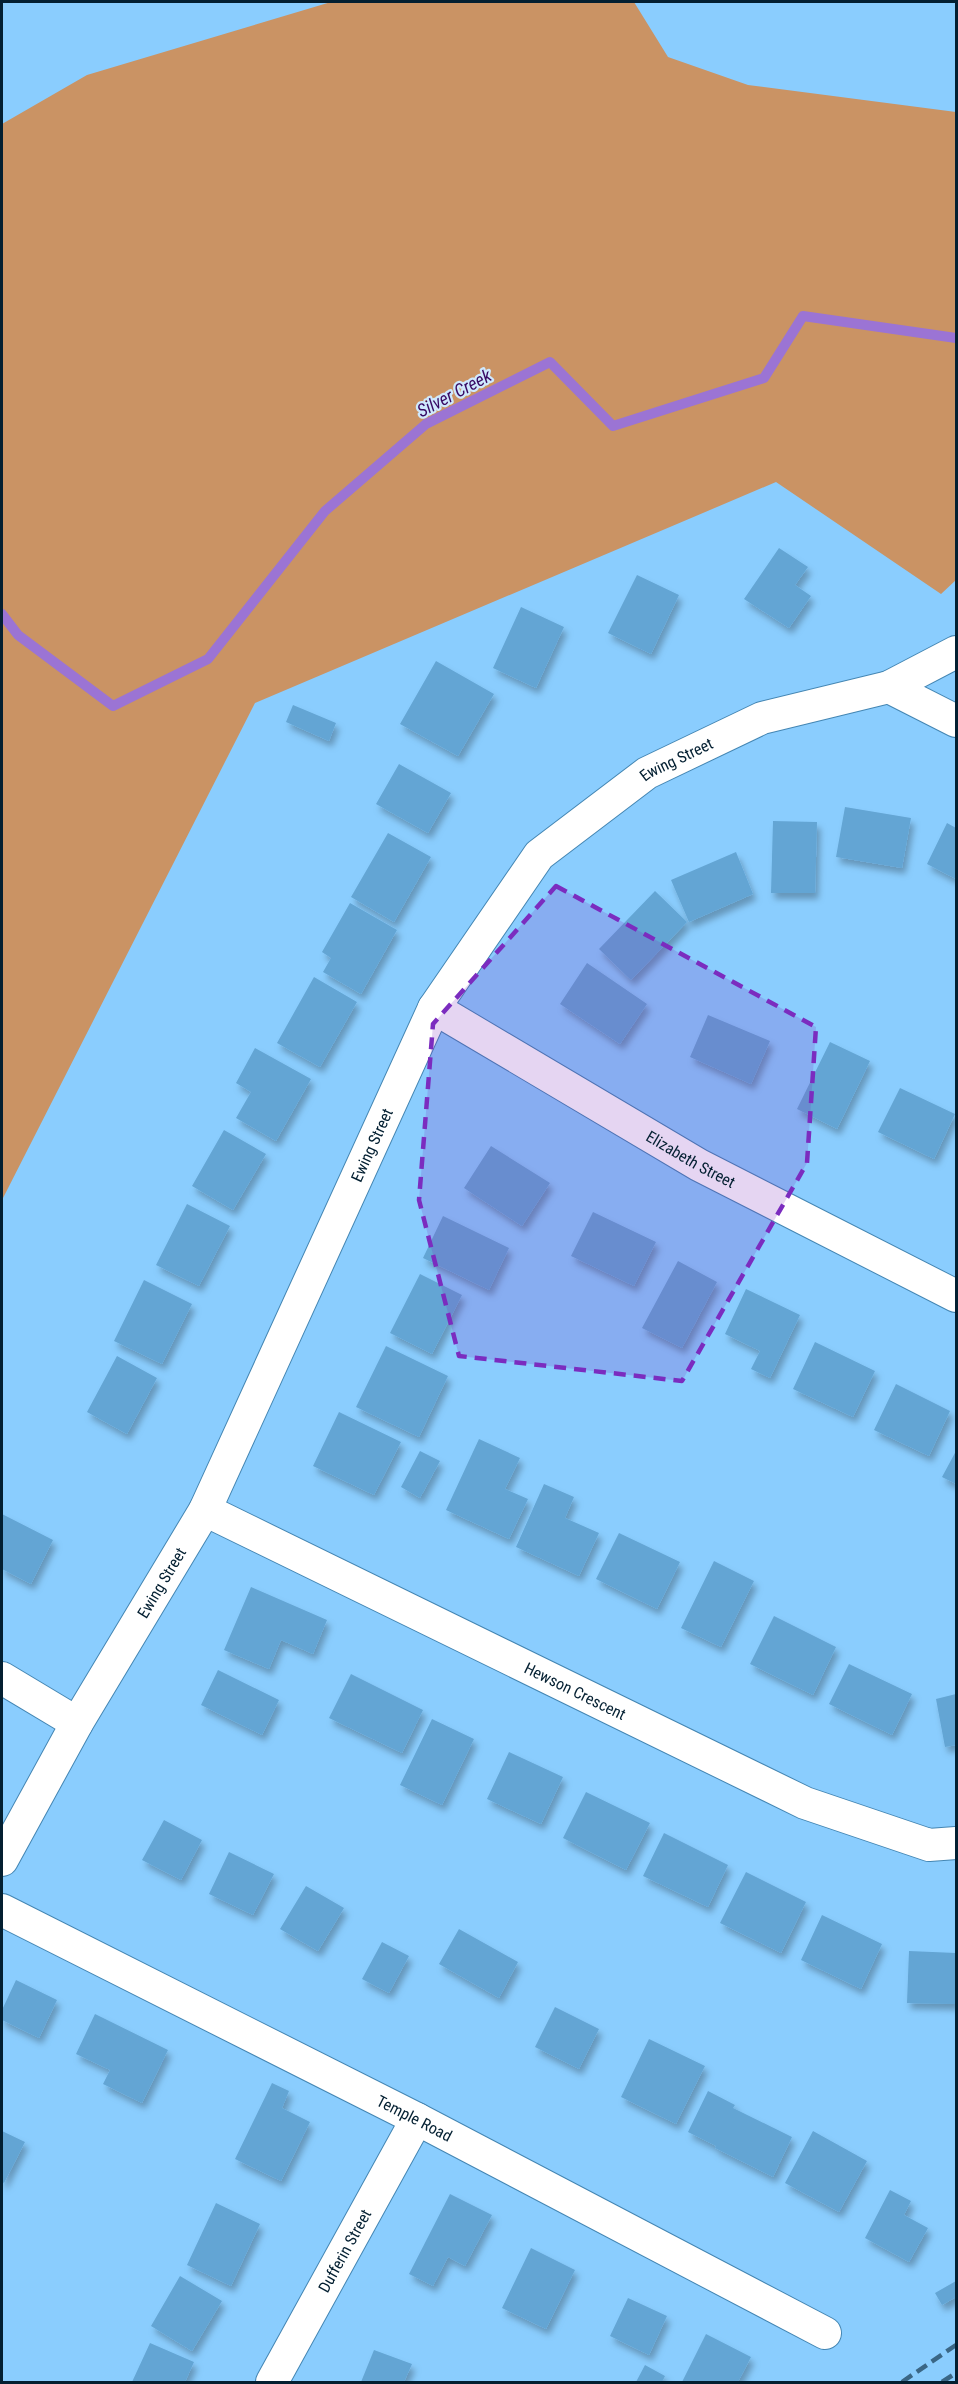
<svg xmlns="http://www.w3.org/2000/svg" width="958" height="2384" viewBox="0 0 958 2384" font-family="'Roboto Condensed',sans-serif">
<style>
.green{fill:#ca9364}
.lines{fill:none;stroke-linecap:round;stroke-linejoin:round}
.stream{stroke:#9b74d4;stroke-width:10}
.building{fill:#63a5d4;filter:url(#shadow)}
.street-casing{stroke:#4486b3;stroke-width:34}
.street{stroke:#fff;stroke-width:32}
.rail{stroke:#3a6685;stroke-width:4.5;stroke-dasharray:12 6;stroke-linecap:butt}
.marked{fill:#7b2cbf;fill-opacity:0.2;stroke:#7b2cbf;stroke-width:4.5;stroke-dasharray:12 8;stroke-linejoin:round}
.labels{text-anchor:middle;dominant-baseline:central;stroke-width:4.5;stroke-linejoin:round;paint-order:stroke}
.street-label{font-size:16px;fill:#031f31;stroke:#cfe9fd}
.water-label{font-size:18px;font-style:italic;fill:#380a63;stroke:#cfe9fd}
</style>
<defs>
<filter id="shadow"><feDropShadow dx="3.5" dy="6" stdDeviation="3" flood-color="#0004"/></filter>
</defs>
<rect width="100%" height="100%" fill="#8acdfe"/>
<!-- green -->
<path class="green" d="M331,2h303l34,55 80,28 208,27v468l-15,14 -165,-112 -521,221 -253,497v-1076l85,-49z"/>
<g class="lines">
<!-- stream -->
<path class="stream" d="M2,614l16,21 95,71 95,-47 117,-148 101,-87 124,-62 63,64 151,-48 39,-62 153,22"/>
</g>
<!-- building -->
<path class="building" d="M779,548l29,19 -13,18 16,11 -22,32 -45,-29z
M637,575l42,20 -28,59 -43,-21z
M521,607l43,20 -28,61 -43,-20z
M436,661l58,33 -36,62 -58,-32z
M293,705l43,18 -7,18 -43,-19z
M399,764l52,29 -23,40 -52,-29z
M845,807l66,11 -9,50 -66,-11z
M773,821l44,1 -2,71h-44z
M947,823l9,5v51l-29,-15z
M388,833l43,24 -37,65 -43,-25z
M736,852l17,42 -64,28 -18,-42z
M655,891l32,31 -56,58 -32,-31z
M350,903l47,27 -36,64 -38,-22 8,-14 -9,-6z
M587,963l60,41 -27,40 -60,-40z
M314,977l43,25 -37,65 -43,-24z
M708,1015l62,26 -19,43 -61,-27z
M830,1042l40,19 -33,68 -40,-20z
M255,1048l56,31 -35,62 -40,-23 15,-26 -15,-9z
M900,1088l55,26 -21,45 -56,-27z
M224,1130l42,24 -33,56 -41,-24z
M491,1146l59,37 -28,43 -58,-38z
M187,1204l43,22 -31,60 -43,-21z
M593,1212l63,30 -22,44 -63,-30z
M443,1216l66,32 -20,42 -66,-32z
M678,1261l39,21 -35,66 -40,-20z
M420,1274l42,21 -30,59 -42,-21z
M144,1280l48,24 -30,60 -48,-23z
M746,1289l54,26 -30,63 -19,-9 9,-18 -35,-17z
M815,1342l60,29 -22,46 -60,-28z
M386,1346l62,30 -29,61 -63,-30z
M117,1356l40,22 -30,56 -40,-22z
M896,1384l54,27 -21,45 -55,-26z
M339,1412l62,30 -27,53 -61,-29z
M479,1439l41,19 -15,31 23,10 -19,40 -63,-29z
M420,1451l20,10 -20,37 -19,-11z
M956,1451v33l-14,-7z
M544,1484l30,13 -9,21 34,15 -20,43 -63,-29z
M2,1514l51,26 -22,44 -29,-15z
M619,1533l61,29 -23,47 -61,-30z
M714,1561l40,20 -33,66 -40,-19z
M251,1587l76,33 -14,34 -32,-14 -12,29 -45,-19z
M774,1616l62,31 -23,48 -63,-31z
M849,1664l63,30 -20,41 -63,-31z
M218,1670l61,30 -17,35 -61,-30z
M351,1674l72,36 -21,43 -73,-35z
M956,1694v51l-11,2 -9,-48z
M432,1719l42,20 -32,66 -42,-20z
M509,1752l54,25 -22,47 -54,-25z
M586,1792l64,31 -24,47 -63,-32z
M164,1820l38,20 -21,40 -39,-20z
M664,1833l64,32 -20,42 -65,-31z
M229,1852l45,22 -21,41 -44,-21z
M746,1872l60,30 -25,51 -61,-30z
M306,1886l38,22 -26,43 -38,-22z
M822,1915l60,29 -21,45 -60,-29z
M459,1929l59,33 -19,36 -60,-34z
M382,1942l27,14 -20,37 -27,-14z
M909,1951l47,2v51l-49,-1z
M16,1980l41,20 -18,38 -37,-18v-10z
M555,2007l44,22 -20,40 -44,-22z
M95,2014l73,36 -26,53 -39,-19 7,-14 -34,-16z
M649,2039l56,27 -29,58 -55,-27z
M272,2083l17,8 -7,17 28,14 -29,59 -46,-22z
M708,2091l27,14 -2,3 59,29 -19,40 -58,-29 1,-2 -28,-14z
M2,2131l23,11 -21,41 -2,-1z
M813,2131l54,30 -28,51 -54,-29z
M890,2190l21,11 -7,14 24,13 -19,34 -44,-24z
M450,2194l42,21 -27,51 -17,-9 -15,29 -24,-12z
M216,2203l44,21 -29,62 -44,-21z
M531,2248l44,22 -29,59 -44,-21z
M180,2276l42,25 -30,50 -41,-25z
M956,2281v16l-14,8 -7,-12z
M628,2298l39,18 -18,39 -39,-19z
M706,2334l45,23 -13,25h-56z
M150,2343l44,19 -9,20h-53z
M374,2350l38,14 -8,18h-43z
M645,2365l20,11 -3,6h-26z"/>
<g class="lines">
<defs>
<g id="street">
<path d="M889,687l67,34"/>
<path id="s1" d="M434,1008l265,157 257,131"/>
<path id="s2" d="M205,1510l600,293 124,42 27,-2"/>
<path d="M2,1678l75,45"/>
<path id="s3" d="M2,1860l75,-137 128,-213 229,-502 105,-153 108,-82 115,-55 127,-31 67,-35"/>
<path id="s4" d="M2,1910l415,209 408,214"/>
<path id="s5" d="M272,2382l145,-263"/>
</g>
</defs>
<!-- street casing -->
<use href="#street" class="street-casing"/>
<!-- street -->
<use href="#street" class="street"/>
<!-- rail -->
<path class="rail" d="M902,2382l54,-37
M942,2382l14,-9"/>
</g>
<!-- marked area -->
<path class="marked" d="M556,886l260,141 -9,136 -125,218 -223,-25 -40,-156 14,-176z"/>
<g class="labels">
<!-- street labels -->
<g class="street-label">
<text stroke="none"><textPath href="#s3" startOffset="1310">Ewing Street</textPath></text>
<text stroke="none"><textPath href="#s3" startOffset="806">Ewing Street</textPath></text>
<text stroke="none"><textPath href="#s1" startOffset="298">Elizabeth Street</textPath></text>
<text stroke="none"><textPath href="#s3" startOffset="320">Ewing Street</textPath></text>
<text stroke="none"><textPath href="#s2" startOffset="412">Hewson Crescent</textPath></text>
<text stroke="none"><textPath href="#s4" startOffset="462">Temple Road</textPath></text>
<text stroke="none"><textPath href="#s5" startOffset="150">Dufferin Street</textPath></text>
</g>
<!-- water labels -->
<g class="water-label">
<text transform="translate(454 393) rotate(-28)">Silver Creek</text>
</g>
</g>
<!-- border -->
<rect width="958" height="2384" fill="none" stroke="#031f31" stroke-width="6"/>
</svg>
